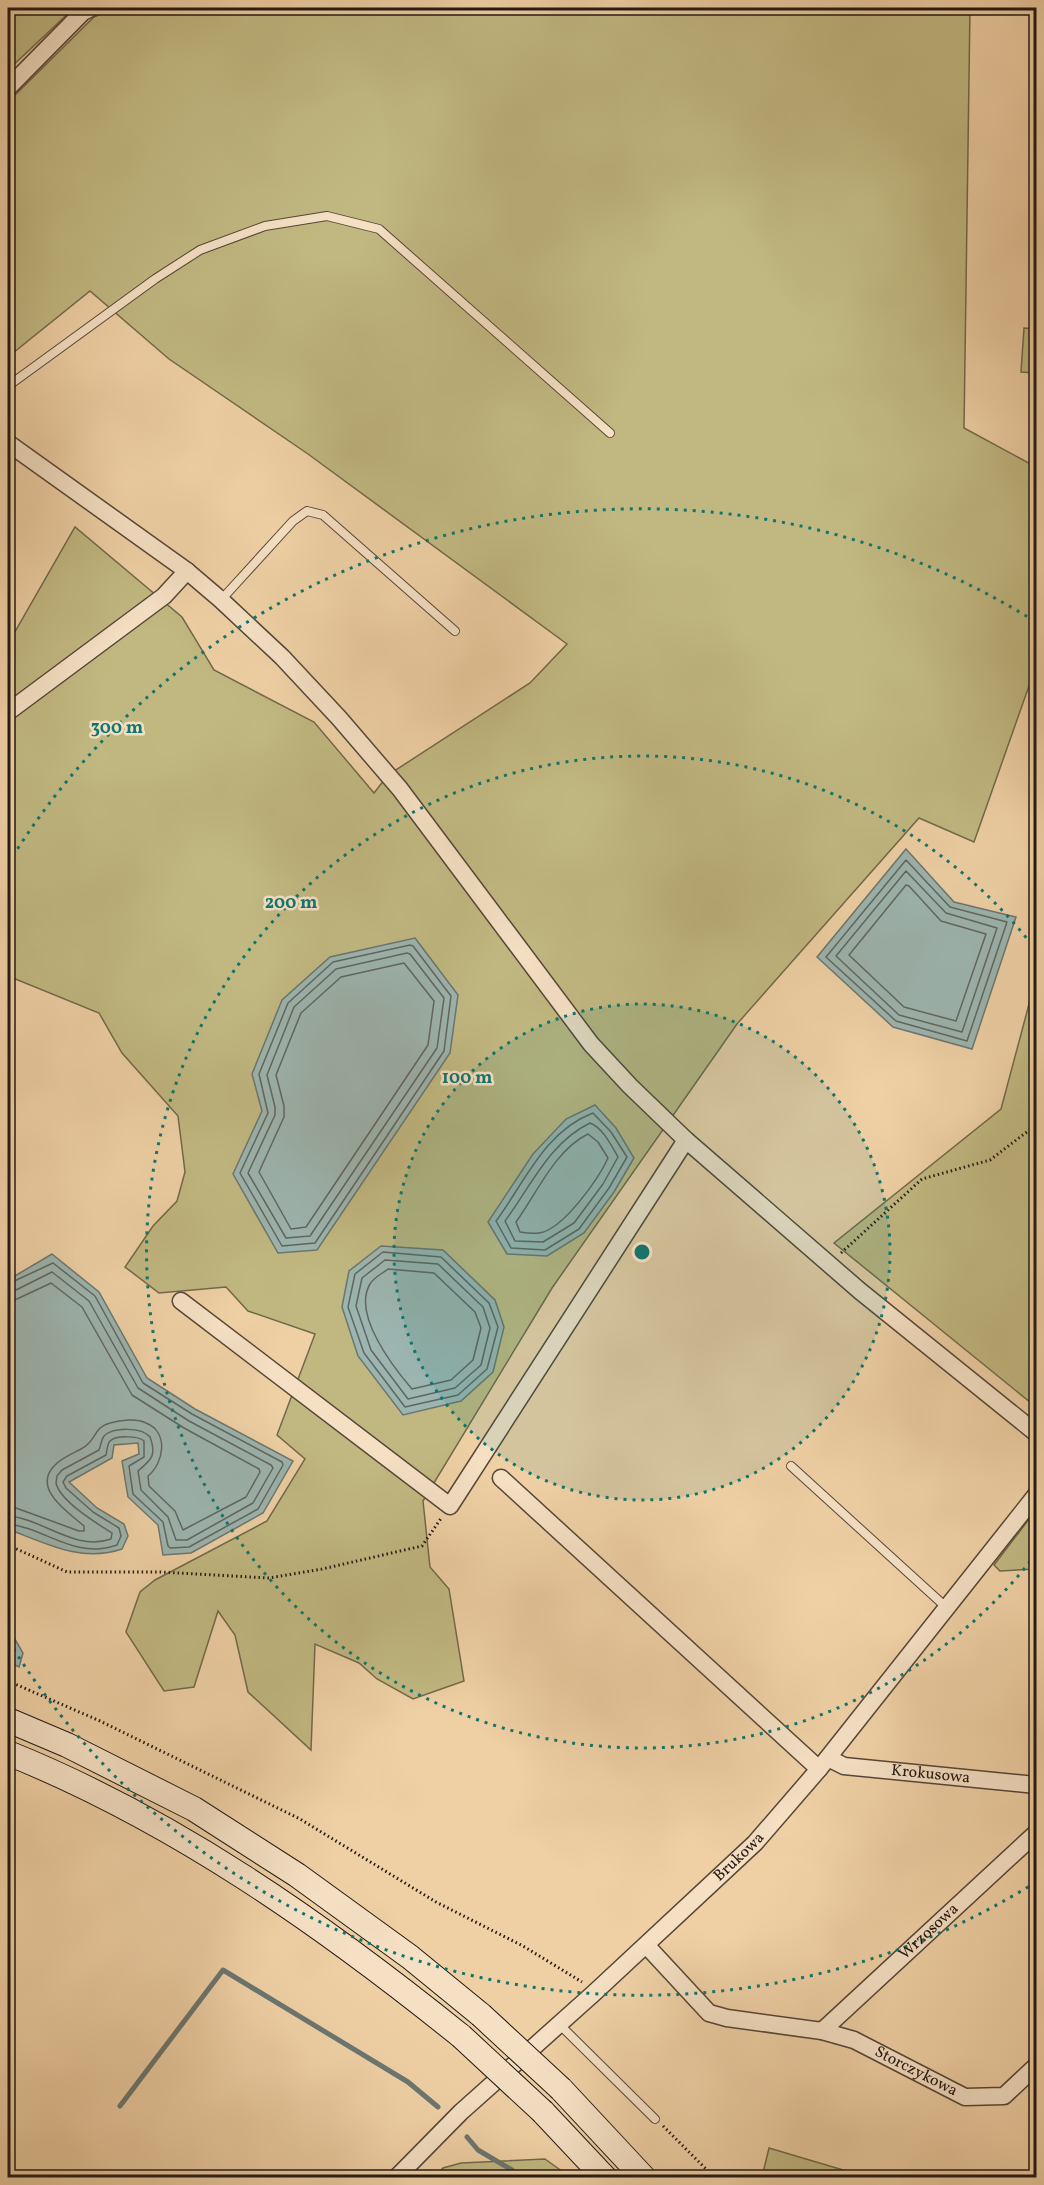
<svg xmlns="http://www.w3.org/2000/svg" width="1044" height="2185" viewBox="0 0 1044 2185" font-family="Vollkorn,serif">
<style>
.green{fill:#c1b881;stroke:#72684a;stroke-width:1.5}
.water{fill:#9cb5b0;stroke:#6c7671;stroke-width:1.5}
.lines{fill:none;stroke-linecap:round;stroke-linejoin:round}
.shore{stroke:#606661;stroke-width:1.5}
.stream{stroke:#6c7671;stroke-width:5}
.service-casing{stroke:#564637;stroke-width:10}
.minor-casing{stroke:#564637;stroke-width:19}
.secondary-casing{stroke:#231812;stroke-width:26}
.path{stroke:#231812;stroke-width:3;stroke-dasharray:1.5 3;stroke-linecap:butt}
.service{stroke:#f5e0c4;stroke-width:8}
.minor{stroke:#f5e0c4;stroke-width:16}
.secondary{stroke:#f5e0c4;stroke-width:24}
.secondary-bridge-casing{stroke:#231812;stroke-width:26;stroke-linecap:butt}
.secondary-bridge{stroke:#f5e0c4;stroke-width:24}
.ring{fill:none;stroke:#0f766e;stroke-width:3;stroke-dasharray:3 6}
.labels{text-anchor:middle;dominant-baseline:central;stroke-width:5;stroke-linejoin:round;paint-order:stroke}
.street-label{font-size:16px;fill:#231812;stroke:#f5e0c4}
.centre{fill:#0f766e;stroke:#f5e0c4;stroke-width:3}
.ring-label{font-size:18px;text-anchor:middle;font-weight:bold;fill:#0f766e;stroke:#f5e0c4;stroke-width:5;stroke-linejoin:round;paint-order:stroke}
</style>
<rect width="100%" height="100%" fill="#efd0a5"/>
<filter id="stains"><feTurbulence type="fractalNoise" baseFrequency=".00333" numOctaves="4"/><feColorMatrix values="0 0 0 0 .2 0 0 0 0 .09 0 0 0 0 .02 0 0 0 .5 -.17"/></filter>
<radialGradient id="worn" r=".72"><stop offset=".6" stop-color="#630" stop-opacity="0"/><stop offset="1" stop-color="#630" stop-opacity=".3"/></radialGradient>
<!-- green -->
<path class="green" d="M8,8h66l-66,62z
M115,8h855l-6,420 72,39v199l-62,176 -55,-24 -182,206 -185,264 -129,213 7,66 19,22 15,92 -51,18 -36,-20 -18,-16 -44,-19 -4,106 -63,-58 -13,-57 -17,-24 -24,76 -30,4 -38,-59 14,-40 15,-12 112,-59 38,-62 -28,-24 38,-101 -67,-23 -22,-24 -67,6 -34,-26 28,-41 24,-25 8,-29 -7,-56 -56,-63 -23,-40 -91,-37v-255l8,-7 -8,-11v-59l67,-117 107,90 32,53 100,52 60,71 14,-18 142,-92 37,-39 -259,-190 -139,-95 -79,-68 -82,66v-255l86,-85z
M1024,328l12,1v44l-15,-1z
M1036,978v429l-202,-164 167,-134z
M1036,1510v59l-36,2 -6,-6z
M769,2148l91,27 13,2h-111z
M545,2159l25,18h-135l8,-9 18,-5z"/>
<!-- water -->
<path class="water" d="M906,849l48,53 62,15 -44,132 -79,-22 -76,-70z
M415,938l43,57 -8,58 -133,197 -39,3 -45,-79 29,-63 -10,-37 30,-74 48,-43z
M595,1105l21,23 18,30 -20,34 -30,41 -37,23 -40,-2 -19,-32 45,-68 33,-35z
M381,1246l62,4 52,50 9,27 -11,45 -32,29 -58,14 -45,-59 -16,-49 7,-36z
M52,1254l47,38 48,86 48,31 98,52 -30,52 -72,40 -28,2 -5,-30 -30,-28 -6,-36 17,-7 -1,-11 -24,2 -2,13 -43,24 28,26 27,16 4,12 -6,13c-41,14 -77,-6 -114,-20v-249z
M8,1634h4l11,19 -4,14 -11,-5z"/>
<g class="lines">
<!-- shore -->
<path class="shore" d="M906,860l44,47 57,15 -40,119 -71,-20 -70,-64z
M906,871l40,42 51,15 -35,104 -63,-17 -63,-59z
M906,885l3,1 32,35 45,13 -30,87 -52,-14 -55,-52z
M410,945l3,1 38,50 -7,55 -129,192 -33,3 -42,-73 28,-60 -9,-39 29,-71 45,-41z
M407,953l3,1 34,44 -7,50 -127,188 -24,2 -38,-65 27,-58v-8l-8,-32 27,-68 42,-38z
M404,963l30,38 -6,44 -122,182 -15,2 -32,-57 25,-55v-11l-8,-31 25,-62 40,-36z
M593,1113l18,19 16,25 -18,31 -30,41 -34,21 -34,-2 -15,-27c29,-39 49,-90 97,-108z
M590,1123c13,5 21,22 28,34l-15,27 -29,39 -31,19 -28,-1 -10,-20c26,-35 44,-78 85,-98z
M588,1134l10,8 10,16c-9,20 -45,72 -69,75 -6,1 -13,0 -19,-1l-4,-10c21,-29 39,-72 72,-88z
M383,1252l58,5 48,46 9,24 -11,42 -29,26 -53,12 -41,-54 -16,-46 7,-33z
M385,1260l53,4 45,43 7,21 -9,37 -26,23 -47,11 -37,-49 -15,-44 6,-28z
M388,1269l46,4 41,39 6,16 -8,32 -22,20 -39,9c-19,-22 -60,-75 -42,-105 3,-6 13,-11 18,-15z
M8,1284l45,-21 42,33 48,87 49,31 90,48 1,3 -25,44 -69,38 -19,1 -2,-2 -5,-24 -30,-28 -4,-28 15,-9v-16c-5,-5 -28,-6 -34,0 -3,3 -3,10 -4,14l-39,21 -4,6 3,6 27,24 26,16 2,8 -4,9c-43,15 -71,-17 -109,-21
M8,1292l8,-2 36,-18 37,29 49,87 51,33 82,44 2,3 -20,35 -66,37h-11l-8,-23 -27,-27 -3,-19c13,-11 19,-15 12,-34 -8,-10 -37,-10 -46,-1 -3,4 -3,9 -5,14l-37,20 -5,6 -1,7c4,18 40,40 56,50l-1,6c-36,13 -69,-21 -103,-23
M8,1301l9,-2 34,-16 31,24 50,88 52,33 75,41 1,3 -14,25 -63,33 -8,-19 -26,-25 -1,-10c16,-13 21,-44 -2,-53 -9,-5 -26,-3 -36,0 -17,4 -13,18 -29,26 -9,5 -20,9 -27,17 -22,23 15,47 30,60v5h-5l-63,-23 -8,-1"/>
<!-- stream -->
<path class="stream" d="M120,2106l103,-136 185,112 30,25
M467,2137l11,13 34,20 7,8"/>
<defs>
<path id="service" d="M8,386l147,-107 45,-29 65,-24 62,-10 52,13 231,204
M221,600l72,-79 14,-10 16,4 132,116
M791,1466l156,142
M559,2024l96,95"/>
<g id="minor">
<path d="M8,88l75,-76 8,-4"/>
<path d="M8,443l179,128 34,29 61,57 57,61 61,71 191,255 39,42 56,54 174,151 176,142"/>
<path d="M8,712l156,-116 23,-25"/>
<path d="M181,1301l269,205 236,-366"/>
<path d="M501,1478l318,291"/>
<path id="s1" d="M828,1758l16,8 192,19"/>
<path id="s2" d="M646,1945l63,68 18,5 95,13 32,9 111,57 39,-1 32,-30"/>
<path id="s3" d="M822,2031l214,-198"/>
<path id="s4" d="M396,2178l65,-66 133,-119 161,-150 64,-74 217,-274"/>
</g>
<path id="secondary" d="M8,1720l59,25 127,64 103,66 113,82 71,58
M8,1753c166,67 314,171 453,283
M561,2089l83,89
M543,2112l62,66"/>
</defs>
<!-- service casing -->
<use href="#service" class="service-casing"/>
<!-- minor casing -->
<use href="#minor" class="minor-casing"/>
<!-- secondary casing -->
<use href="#secondary" class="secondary-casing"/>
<!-- path -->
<path class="path" d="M841,1253l81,-74 68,-19 46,-35
M8,1545l59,27h94l108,6 53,-9 100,-23 20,-29
M8,1681l92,40 200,98 136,83 87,44 59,36
M663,2126l52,52"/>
<!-- service -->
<use href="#service" class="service"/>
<!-- minor -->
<use href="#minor" class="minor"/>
<!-- secondary -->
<use href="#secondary" class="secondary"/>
<defs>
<path id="secondary-bridge" d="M481,2015l80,74
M461,2036l82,76"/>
</defs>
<!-- secondary-bridge casing -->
<use href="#secondary-bridge" class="secondary-bridge-casing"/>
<!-- secondary-bridge -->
<use href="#secondary-bridge" class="secondary-bridge"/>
</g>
<!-- distance rings -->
<circle cx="642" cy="1252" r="248" fill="#0f766e" fill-opacity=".12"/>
<g class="ring">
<circle cx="642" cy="1252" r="248"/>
<path d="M1036 1554A496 496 0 1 1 1036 950"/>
<path d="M1036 1882A743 743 0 0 1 8 1640M8 864A743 743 0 0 1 1036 622"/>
</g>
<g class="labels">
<!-- street labels -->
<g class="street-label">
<text stroke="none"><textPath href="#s1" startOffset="105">Krokusowa</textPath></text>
<text stroke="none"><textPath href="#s4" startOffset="470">Brukowa</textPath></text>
<text stroke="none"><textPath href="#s3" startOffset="146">Wrzosowa</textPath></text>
<text stroke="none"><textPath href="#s2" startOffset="310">Storczykowa</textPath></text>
</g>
</g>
<circle cx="642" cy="1252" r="9" class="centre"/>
<g class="ring-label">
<text x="117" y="733">300 m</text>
<text x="291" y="908">200 m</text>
<text x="467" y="1083">100 m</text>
</g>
<!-- margin -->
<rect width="1044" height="2185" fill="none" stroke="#efd0a5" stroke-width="30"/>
<rect x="9" y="9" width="1026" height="2167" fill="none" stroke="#231812" stroke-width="3"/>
<rect x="15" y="15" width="1014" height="2155" fill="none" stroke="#231812" stroke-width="1.5"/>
<rect width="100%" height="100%" filter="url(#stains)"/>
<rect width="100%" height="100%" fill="url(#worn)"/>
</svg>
